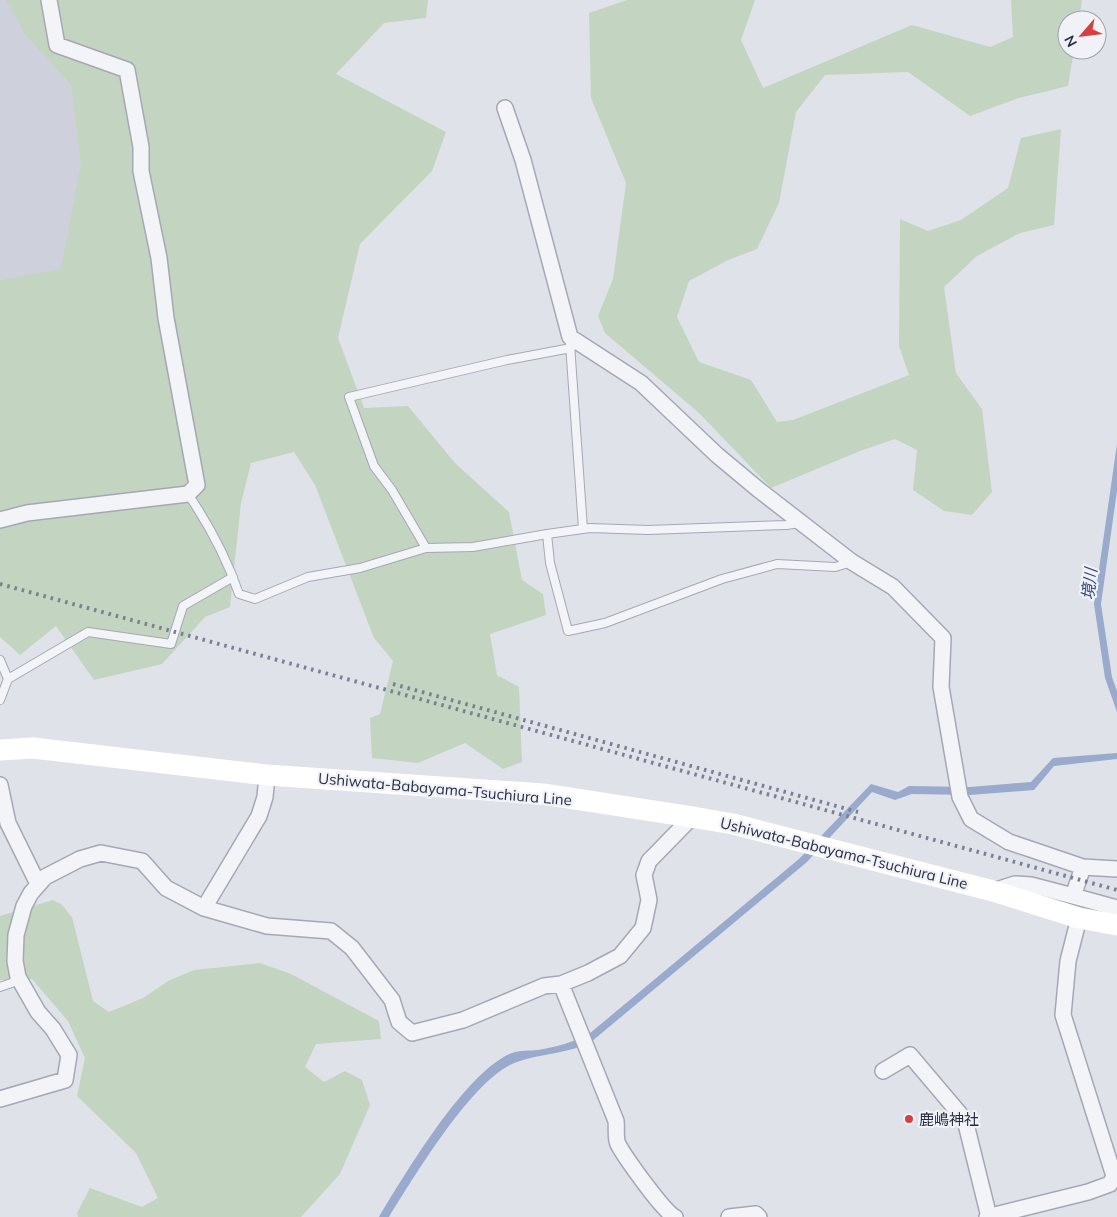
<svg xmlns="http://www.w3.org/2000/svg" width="1117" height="1217" viewBox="0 0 1117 1217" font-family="Mulish,'Noto Sans JP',sans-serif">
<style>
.built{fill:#ced1dc}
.green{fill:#c3d4c1}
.water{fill:#9ac}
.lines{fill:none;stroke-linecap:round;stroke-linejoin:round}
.lane-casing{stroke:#a5a8b4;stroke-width:10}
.street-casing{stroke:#a5a8b4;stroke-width:18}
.lane{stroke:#f3f4f8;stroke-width:8}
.street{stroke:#f3f4f8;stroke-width:15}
.secondary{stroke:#fff;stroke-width:21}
.rail{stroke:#797f94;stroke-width:4;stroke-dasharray:2.5 5;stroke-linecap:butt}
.poi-dot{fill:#d5403f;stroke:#f0f2f7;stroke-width:2}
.labels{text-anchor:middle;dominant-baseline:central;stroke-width:4.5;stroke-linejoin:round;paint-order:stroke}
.street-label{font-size:15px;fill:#282d42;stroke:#f0f2f7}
.poi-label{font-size:15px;fill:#282d42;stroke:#f0f2f7;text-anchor:start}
.water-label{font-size:16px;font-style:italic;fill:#2f4479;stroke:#f0f2f7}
</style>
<rect width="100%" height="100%" fill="#e0e2ea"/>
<!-- built -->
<path class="built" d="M0,0h74l53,97 -127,440z"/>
<!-- green -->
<path class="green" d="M6,0h422l-2,18 -42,5 -48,51 110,58 -14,39 -72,73 -22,94 26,70 44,-2 47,57 54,49 13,68 21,14 3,21 -56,19 7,41 22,12 3,75 -19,7 -38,-26 -47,20 -46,-5 -2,-40 10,-4 13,-53 -19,-23 -59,-153 -21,-33 -43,11 -10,40 -11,104 -25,10 -43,47 -68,16 -38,-54 -36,29 -20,-18v-357l61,-11 20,-106 -10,-78 -46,-51z
M627,0h128l-14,40 22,48 149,-63 78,22 23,-10 -2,-37h71l-3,20h-12v30h7l-6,36 -49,12 -49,18 -62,-44 -83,3 -29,37 -17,91 -22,46 -29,11 -39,21 -12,36 22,45 52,18 26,42 16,-2 116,-45 -10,-29 1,-127 28,12 33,-11 47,-32 13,-50 40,-9 -7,96 -34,8 -43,23 -33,31 12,86 26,36 10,83 -20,23 -28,-4 -31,-21 4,-40 -22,-11 -35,12 -89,37 -72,-75 -94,-80 -7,-17 15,-37 13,-96 -35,-85 -2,-85z
M53,900l8,4 11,13 21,84 16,11 34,-14 25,-17 26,-11 66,-7 31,11 88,47 2,18 -65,5 -11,23 19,15 21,-11 17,9 8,25 -30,69 -39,43h-223l-1,-4 13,-25 52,19 16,-9 -22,-45 -59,-57 8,-38 -17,-37 -36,-42 -32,1v-64z"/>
<!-- water -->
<path class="water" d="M1117,444v47l-16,113 11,73 5,14v21l-12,-34 -11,-74z
M1117,753v6l-63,7 -20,24 -64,5 -58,-1 -17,6 -23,-8 -65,70 -216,180c-24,12 -49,11 -74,20 -43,14 -103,115 -128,155h-10c26,-43 87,-146 133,-164 8,-3 18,-2 26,-3 19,-3 35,-8 51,-16l210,-175 72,-75 27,8 11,-6 61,1 61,-5 22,-24z"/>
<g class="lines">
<defs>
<path id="lane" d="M570,344l13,185
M188,494c21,31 39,65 51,100l16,5 53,-22 52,-9 66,-20 47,-1 74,-13
M800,523l-14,2 -138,5 -58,-2 -43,6 3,29 18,68 37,-8 117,-44 55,-15 58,3 17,-5
M426,548l-34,-58 -18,-24 -25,-69 158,-37 64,-12
M0,660l8,19
M0,700l8,-21 80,-47 83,12 12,-38 50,-29
M0,987l20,-7"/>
<path id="street" d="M505,108l18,52 47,177 71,46 76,72 42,35 93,72 41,25 50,51 -2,49 19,110 11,22 38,23 21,7 53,18 34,2
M0,520l27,-7 161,-19 9,-9 -31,-167 -7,-60 -18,-87v-24l-14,-77 -70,-25 -8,-45
M0,785l8,38 30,61
M993,891l22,-7 16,1 42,11 10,-29
M1073,896l44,12
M204,908l55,-92 6,-19 2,-22
M561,984l55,137c1,7 -1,17 2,23 6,12 48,71 57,73
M883,1071l27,-16 55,65 24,97
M0,1099l65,-19 4,-25 -16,-26 -15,-17 -20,-35 -3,-16 1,-26 8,-29 7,-13 14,-16 35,-18 21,-6 41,8 24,27 38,20 63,18 64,5 21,17 40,52 7,22 13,11 51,-13 81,-34 17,-2 27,-11 32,-17 23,-28 6,-28 -5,-25 5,-14 43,-44
M729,1217l27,-3 3,3
M987,1217l101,-25 22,-8 4,-8 -51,-161 5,-54 11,-43"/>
</defs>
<!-- lane casing -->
<use href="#lane" class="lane-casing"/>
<!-- street casing -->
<use href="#street" class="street-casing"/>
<!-- lane -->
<use href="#lane" class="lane"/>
<!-- street -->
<use href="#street" class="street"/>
<!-- secondary -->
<path class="secondary" d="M0,750l33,-2 234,27 276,19 149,23 41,7 260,67 86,27 38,7"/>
<!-- rail -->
<path class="rail" d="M0,584l1117,306
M393,684l465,128"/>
</g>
<!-- markers -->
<circle class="poi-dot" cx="909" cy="1119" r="5"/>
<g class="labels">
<!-- street labels -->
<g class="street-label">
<text transform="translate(445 789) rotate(5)">Ushiwata-Babayama-Tsuchiura Line</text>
<text transform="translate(844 853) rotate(14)">Ushiwata-Babayama-Tsuchiura Line</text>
</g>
<!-- poi labels -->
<g class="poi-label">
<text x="919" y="1119">鹿嶋神社</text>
</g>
<!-- water labels -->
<g class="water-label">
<text transform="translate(1089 584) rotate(-84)">境川</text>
</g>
</g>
<!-- north arrow -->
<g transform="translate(1082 35) rotate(242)"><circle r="24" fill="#f0f2f7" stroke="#a0a3af"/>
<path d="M0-4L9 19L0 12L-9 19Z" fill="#d5403f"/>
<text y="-8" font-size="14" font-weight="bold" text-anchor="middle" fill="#282d42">N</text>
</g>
</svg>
